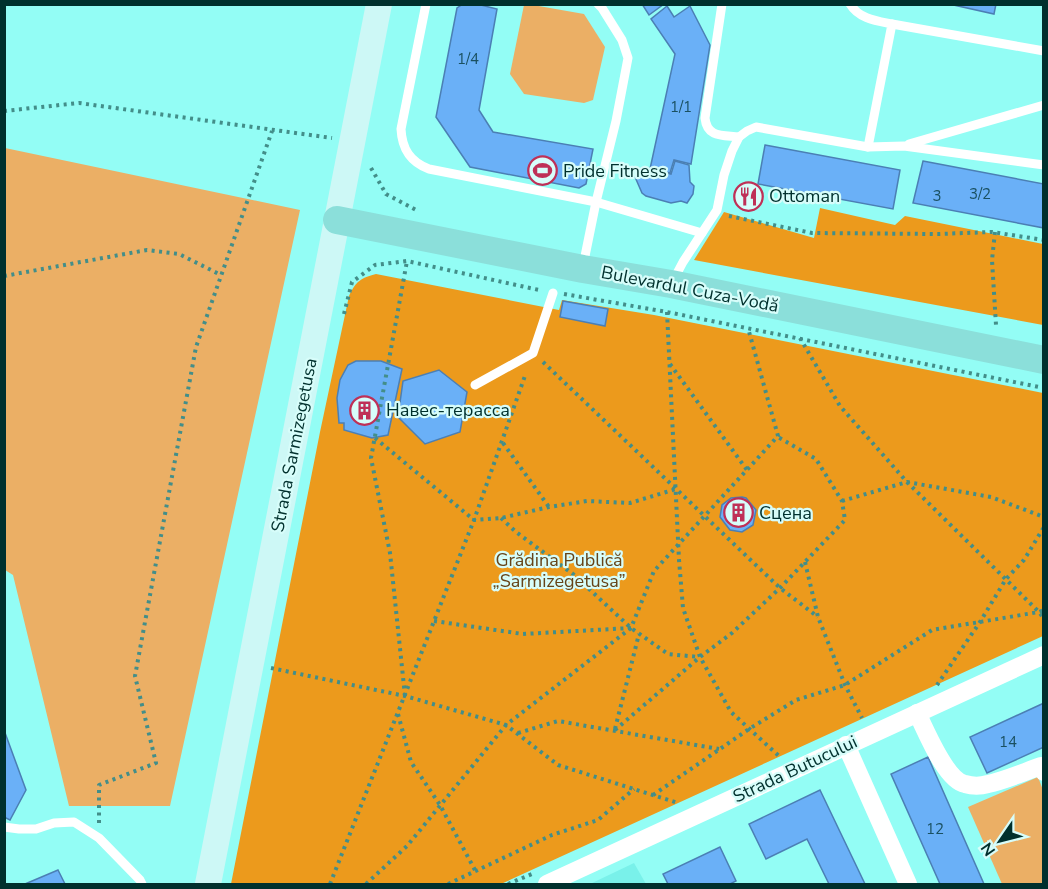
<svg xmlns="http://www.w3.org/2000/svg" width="1048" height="889" font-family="'Nunito Sans',sans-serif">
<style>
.built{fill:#79f1ea}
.green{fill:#ebaf65}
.forest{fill:#ec9a1c}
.building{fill:#6ab0f7;stroke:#4b7fb4;stroke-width:1.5}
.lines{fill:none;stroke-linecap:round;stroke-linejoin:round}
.path{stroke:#438e89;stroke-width:4;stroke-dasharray:3 4.5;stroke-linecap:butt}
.lane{stroke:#fff;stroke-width:9}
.street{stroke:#fff;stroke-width:18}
.secondary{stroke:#cdf8f6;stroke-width:26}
.primary{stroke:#8bdfda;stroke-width:28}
.labels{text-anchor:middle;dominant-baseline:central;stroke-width:4.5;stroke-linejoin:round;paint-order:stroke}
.number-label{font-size:15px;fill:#1a5060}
.poi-label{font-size:18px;fill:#00302d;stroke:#d7fdfa;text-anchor:start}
.street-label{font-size:18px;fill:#00302d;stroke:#d7fdfa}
.park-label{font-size:18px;fill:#664418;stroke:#d7fdfa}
</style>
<rect width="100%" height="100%" fill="#93fdf5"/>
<path class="built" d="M634,863L646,884H590Z"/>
<g class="green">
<path d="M524,5H533L584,14L605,47L593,100L584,103L524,94L510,74Z"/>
<path d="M5,148L300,210L170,806H69L13,575L5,570Z"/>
<path d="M1038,777L1043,790V884H1002L968,807Z"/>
</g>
<g class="forest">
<path d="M820,208L895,225L905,216L1043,244V325L694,260L724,212L814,238Z"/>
<path d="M376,274L559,310L562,300L654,315L1043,393V636L501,884H231L320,432L349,296C356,281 361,278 376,274Z"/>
</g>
<g class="building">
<path d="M463,4H477L497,9L479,110L493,132L593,149L586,184L579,188L470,167L436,117L457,8Z"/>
<path d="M642,4H664L649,15Z"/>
<path d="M949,4H996L994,14Z"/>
<path d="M667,6L674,17L690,6L710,45L691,164L674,160L670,173L650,169L675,54L651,19Z"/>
<path d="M765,145L900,170L893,209L758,184Z"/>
<path d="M675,161L689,165L690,182L694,186L693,194L687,203L681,201L671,203L646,196L642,193L635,177L653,170L671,174Z"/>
<path d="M923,161L1044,184V228L913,203Z"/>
<path d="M563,301L608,309L605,326L560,317Z"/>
<path d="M356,361H381L402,369L388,435L372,438L344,430V423H339L337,398L340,380L348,365Z"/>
<path d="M439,370L467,392L460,432L425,444L398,417L403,381Z"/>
<path d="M742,497L746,498L756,510L753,525L742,532L730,530L720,517L722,505L731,498Z"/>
<path d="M1044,703V747L987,773L970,737Z"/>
<path d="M4,730L26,790L10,820L4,817Z"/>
<path d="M928,757L984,884H940L891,774Z"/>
<path d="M820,790L865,884H829L807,839L766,859L749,824Z"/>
<path d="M720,847L736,881L730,884H668L663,874Z"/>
<path d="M58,870L65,884H25Z"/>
</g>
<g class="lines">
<g class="path">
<path d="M4,111L79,103L332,138"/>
<path d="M371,168L386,194L416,210"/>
<path d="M729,216L812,233L938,234L992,232L1044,240"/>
<path d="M995,232L992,260L996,325"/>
<path d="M4,276L147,250L179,254L221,275"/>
<path d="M564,294L667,312L1044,388"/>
<path d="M667,312L679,560L683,608L700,657L731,712L780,757"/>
<path d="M344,314L352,282L375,265L407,261L539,290"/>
<path d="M800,338L840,406L907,482L1039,612L1044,619"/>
<path d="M543,362L780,588L818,617"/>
<path d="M670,364L747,470"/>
<path d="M375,438L474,520L501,518L549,507L587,501L630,503L676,489"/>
<path d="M503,443L549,507"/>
<path d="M842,501L907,482L991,497L1044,517"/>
<path d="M501,518L516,532L573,574L631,628L668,654L699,657"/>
<path d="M805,562L818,617L845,685L862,718"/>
<path d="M434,621L523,634L631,628"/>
<path d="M271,668L405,696L506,725L558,765L678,803"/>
<path d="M937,685L980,622L1006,579L1024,560L1044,527"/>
<path d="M405,696L390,553L371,458L407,261"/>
<path d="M398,714L411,762L440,805L476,872"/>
<path d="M615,729L639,634"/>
<path d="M615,730L700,657L732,633L780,588L845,520L842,501L816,459L778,437"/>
<path d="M518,733L558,721L719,749"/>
<path d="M653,795L749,729L796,700L845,685L932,630L1039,612L1044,610"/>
<path d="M99,823V785L156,763L135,676L196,347L272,131"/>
<path d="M330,884L474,520L526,373"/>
<path d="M366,884L407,846L506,725L631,628L654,571L778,436L748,328"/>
<path d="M448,884L552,835L598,820L634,789"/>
<path d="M508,884L532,874"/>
</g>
<g class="lane">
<path d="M426,4L401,129C402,149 410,162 429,169L596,202L702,233"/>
<path d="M722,4L705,118C707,138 723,135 739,137"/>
<path d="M850,4C859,19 877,21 892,24L868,147"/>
<path d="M892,24L1044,51"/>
<path d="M909,144L1044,105"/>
<path d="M583,266L596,202L616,121L628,58L622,40L602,8L598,4"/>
<path d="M674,279L683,262L717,210L724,175L732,151L739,137L747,131L756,127L868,147L904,146L1044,165"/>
<path d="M475,385L533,353L553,293"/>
<path d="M4,827L19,829H36L54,823L74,822L99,838L140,880L142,884"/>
</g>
<g class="street">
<path d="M917,713C926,730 945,780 965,784C972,786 981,786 988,784C1006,780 1024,772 1041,766L1044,772"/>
<path d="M846,745L908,884"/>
<path d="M547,884L1044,655"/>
</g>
<path class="secondary" d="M208,884L379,4"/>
<path class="primary" d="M337,220L583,269L671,284L1044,360"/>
</g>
<defs>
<symbol id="stadium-ring" viewBox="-11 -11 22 22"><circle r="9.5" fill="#d7fdfa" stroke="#bf3057" stroke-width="1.5"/><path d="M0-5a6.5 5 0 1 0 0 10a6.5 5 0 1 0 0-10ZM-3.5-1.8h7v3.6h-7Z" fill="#bf3057"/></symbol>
<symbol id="restaurant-ring" viewBox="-11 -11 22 22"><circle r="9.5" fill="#d7fdfa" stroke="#bf3057" stroke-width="1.5"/><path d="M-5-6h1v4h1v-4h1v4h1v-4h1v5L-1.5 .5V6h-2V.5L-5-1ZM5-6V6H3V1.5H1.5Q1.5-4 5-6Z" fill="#bf3057"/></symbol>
<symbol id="building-ring" viewBox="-11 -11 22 22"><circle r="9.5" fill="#d7fdfa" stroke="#bf3057" stroke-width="1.5"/><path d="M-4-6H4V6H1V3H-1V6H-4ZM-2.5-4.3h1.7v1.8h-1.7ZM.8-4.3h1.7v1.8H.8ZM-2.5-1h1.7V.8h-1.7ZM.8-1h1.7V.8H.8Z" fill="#bf3057"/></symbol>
</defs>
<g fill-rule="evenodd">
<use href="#stadium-ring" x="526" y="154" width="33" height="33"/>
<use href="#restaurant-ring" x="732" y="180" width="33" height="33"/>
<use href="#building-ring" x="348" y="394" width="33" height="33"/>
<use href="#building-ring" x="722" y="496" width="33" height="33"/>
</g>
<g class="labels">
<g class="number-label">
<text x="468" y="59">1/4</text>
<text x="681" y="107">1/1</text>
<text x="980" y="194">3/2</text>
<text x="937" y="196">3</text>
<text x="1008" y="742">14</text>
<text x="935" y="829">12</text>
</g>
<g class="poi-label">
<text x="563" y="171">Pride Fitness</text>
<text x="769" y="196">Ottoman</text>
<text x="386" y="410">Навес-терасса</text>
<text x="759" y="513">Сцена</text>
</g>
<g class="street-label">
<text transform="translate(690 289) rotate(11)">Bulevardul Cuza-Vodă</text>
<text transform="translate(294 445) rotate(-79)">Strada Sarmizegetusa</text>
<text transform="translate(795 769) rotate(-25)">Strada Butucului</text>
</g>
<g class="park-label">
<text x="559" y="560">Grădina Publică<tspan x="559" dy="21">„Sarmizegetusa”</tspan></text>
</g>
</g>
<rect width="1048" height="889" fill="none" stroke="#00302d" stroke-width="12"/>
<g transform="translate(1000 841) rotate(235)" stroke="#d7fdfa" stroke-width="4.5" paint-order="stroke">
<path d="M0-4.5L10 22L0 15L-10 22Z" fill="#00302d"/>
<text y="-9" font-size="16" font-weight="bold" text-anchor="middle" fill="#00302d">N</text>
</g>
</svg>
